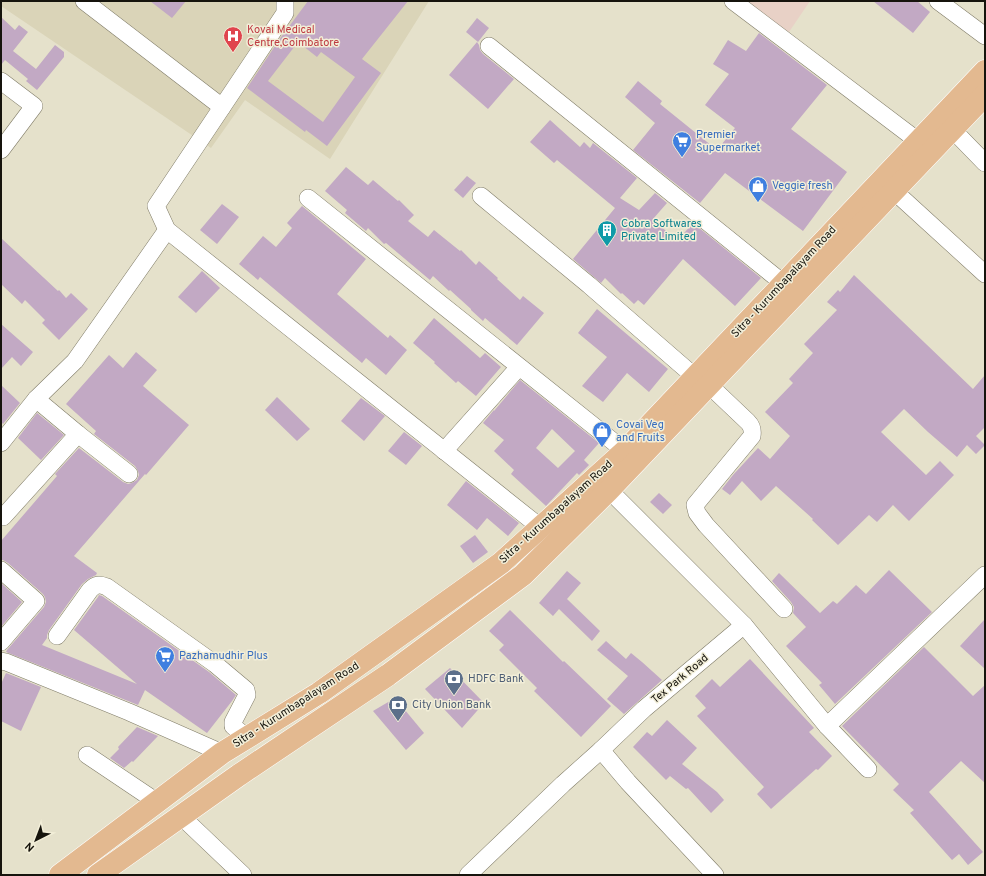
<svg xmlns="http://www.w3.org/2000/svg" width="986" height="876" font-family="Overpass,sans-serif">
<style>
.commercial{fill:#e8d1c6}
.built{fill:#dad4b8}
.building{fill:#c2a9c4;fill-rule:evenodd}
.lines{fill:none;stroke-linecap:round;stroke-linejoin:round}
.minor-casing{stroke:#807c68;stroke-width:18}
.major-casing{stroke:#fff;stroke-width:23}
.minor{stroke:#fff;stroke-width:17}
.major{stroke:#e3b990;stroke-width:22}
.labels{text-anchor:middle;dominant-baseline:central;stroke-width:3;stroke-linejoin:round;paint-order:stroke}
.health-label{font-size:11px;fill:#be3a42;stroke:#f2eed8;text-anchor:start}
.shop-label{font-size:11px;fill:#366cbe;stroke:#f2eed8;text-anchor:start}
.culture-label{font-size:11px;fill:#0d838f;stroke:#f2eed8;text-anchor:start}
.street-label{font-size:11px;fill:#16140d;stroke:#f2eed8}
.service-label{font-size:11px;fill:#4e5e75;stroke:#f2eed8;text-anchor:start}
</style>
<rect width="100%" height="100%" fill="#e5e1cb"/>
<path class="commercial" d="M742,1H810L789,32Z"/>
<path class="built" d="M1,1H429L330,159L245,100L211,148L1,6Z"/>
<g class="building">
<path d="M150,1H186L172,18Z"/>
<path d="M308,1H408L362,59L381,73L327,146L306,130L305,132L247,88L279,40ZM298,42L317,57L321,52L355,77L323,122L268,81Z"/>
<path d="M873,1H917L930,12L913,33Z"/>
<path d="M1,17L15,30L19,25L28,32L13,51L36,69L55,45L64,52V57L37,90L26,81L28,79L5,60L1,65Z"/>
<path d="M477,18L489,28L478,42L466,32Z"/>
<path d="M759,33L827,85L791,129L847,172L803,231L725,173L700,203L633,150L655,123L625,97L638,81L662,101L660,104L717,150L735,128L705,105L729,74L713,64L728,40L746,51Z"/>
<path d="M477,42L479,45L480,50L483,54L514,79L488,109L449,75Z"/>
<path d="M550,120L580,147L584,142L590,148L593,143L637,178L620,198L639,210L655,193L667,203L653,219L677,241L693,223L761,278L735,306L683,259L644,305L638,300L634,304L622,293L621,294L605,278L601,283L573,259L615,208L557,160L554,163L530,142Z"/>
<path d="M346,167L368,185L373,180L398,201L399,200L414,215L408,221L428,237L434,230L460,251L461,250L476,265L479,261L498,278L497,279L520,300L523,296L544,313L517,345L485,318L483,321L471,310V309L450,290L449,291L433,276L430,280L386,243L384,244L368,228L366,231L345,213L347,210L325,191Z"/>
<path d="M467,176L476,183L463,198L454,190Z"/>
<path d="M222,204L239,217L217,244L200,230Z"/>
<path d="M302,206L366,259L337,294L388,338L390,335L407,350L386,375L366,358L362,363L260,277L258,280L239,264L263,236L276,247L292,228L287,223Z"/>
<path d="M1,238L58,291L59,290L66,298L71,293L88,309L59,340L42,323L45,320L25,300L22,304L1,284Z"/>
<path d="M202,271L220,288L196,313L178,297Z"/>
<path d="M854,275L973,389L985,375V427L976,436L985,445L976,454L967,445L957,457L928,432L904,409L881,432L926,475L940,461L954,475L909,521L893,505L877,522L869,515L838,545L812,520L813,519L776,486L761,501L742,481L730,495L722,489L733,475L758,448L770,459L790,436L765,412L793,383L789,379L813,353L804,344L837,310L827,302L838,290L840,292Z"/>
<path d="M597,309L668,369L649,392L627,373L603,402L582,386L607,357L578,333Z"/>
<path d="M434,318L480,358L485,353L501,367L476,396L458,381L456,383L434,363L435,362L413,343Z"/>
<path d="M1,324L33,352L21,366L12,357L1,369Z"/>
<path d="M136,352L157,370L143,386L189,425L146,475L145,474L74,556L97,573L96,575L88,579L82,584L49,630L47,635V638L42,645L137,684L74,630L98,597L99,595L102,596L209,672L236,695L232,701L207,733L145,690L138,705L6,652L7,650L44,607L46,602L45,597L43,594L8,563L3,560H1V541L57,476L55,474L79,448L123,482L128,484L132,483L137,480L139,475L138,471L135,466L94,434L96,431L66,404L109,355L123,368Z"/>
<path d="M520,380L599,443L584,460L589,465L579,475L577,473L546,506L511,474L514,470L494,451L504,440L483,423L494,410V411ZM552,429L575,451L558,468L536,448Z"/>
<path d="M1,385L20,403L3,424L1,422Z"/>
<path d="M277,397L310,429L297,441L265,410Z"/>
<path d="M361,398L385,416L364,441L341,421Z"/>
<path d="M37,413L64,435L41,460L18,438Z"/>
<path d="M404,432L422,446L406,465L388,451Z"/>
<path d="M466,481L519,523L508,536L487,518L477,530L447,505Z"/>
<path d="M659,493L672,505L663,514L650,502Z"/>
<path d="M475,535L488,552L473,563L460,546Z"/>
<path d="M889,570L932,612L835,704L819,685L822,683L786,646L806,627L793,613L794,607L791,602L772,581L779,573L820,613L833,601L837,604L856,585L866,594Z"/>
<path d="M567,571L581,583L567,599L600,631L592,641L559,609L553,616L539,603Z"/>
<path d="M1,583L22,602L1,627Z"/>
<path d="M510,610L563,662L564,661L611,706L581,737L534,691L537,688L499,650L504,645L489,631Z"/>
<path d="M985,619V669L960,646Z"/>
<path d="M606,641L626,659L631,653L642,662L662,680L624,714L607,699L628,676L597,650Z"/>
<path d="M924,647L973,696L985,685V783L961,761L929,792L983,852L968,865L959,854L952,860L910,813L914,810L893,790L899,784L842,726Z"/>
<path d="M750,659L814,728L809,732L832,756L818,770L816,769L771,809L757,794L764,787L697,716L706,708L695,696L712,679L720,687Z"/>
<path d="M450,668L484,703L462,728L425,689Z"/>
<path d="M6,673L41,687L21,731L1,721V684Z"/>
<path d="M395,698L424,733L406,750L373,711Z"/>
<path d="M667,720L697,748L682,764L717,792L724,800L711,813L688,788L686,789L670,776L666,780L633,747L647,732L652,736Z"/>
<path d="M137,727L158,736L133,762L132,761L124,768L110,758L119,749L118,747Z"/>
</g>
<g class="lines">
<defs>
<g id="minor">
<path d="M84,1L222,107"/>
<path d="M285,1V13L156,206L167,230L540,527"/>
<path d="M733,1L918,141"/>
<path d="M938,1L985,36"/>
<path d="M489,46L783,283"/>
<path d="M1,81L34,106L1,150"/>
<path d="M952,129L985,163"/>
<path d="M894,191L985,274"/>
<path d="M481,196L589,285L695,377"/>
<path d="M308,198L625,451"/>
<path d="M709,385L748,422C752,426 753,430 752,436L695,505L697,513L706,525L784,609"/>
<path d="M36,399L78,434"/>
<path d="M1,443L36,399L75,361L167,230"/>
<path d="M444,451L519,367"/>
<path d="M600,481L744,625L644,709L601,750L628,782L715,875"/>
<path d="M3,517L78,434L129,474"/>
<path d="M1,570L36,601L1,642"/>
<path d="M744,625L827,726L985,575"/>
<path d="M57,636L90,590C96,584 99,584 107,587L215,664L246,690L247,695L233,722V726L247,738"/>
<path d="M1,661L6,662L129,712L222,753"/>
<path d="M827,726L868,769"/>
<path d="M87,755L157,802"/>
<path d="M181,816L243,875"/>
<path d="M468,875L563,784L601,750"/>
</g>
<g id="major">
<path d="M60,875L222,753L319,693L501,563L625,451L985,71"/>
<path d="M98,875L239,775L388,675L523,575L609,490L985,95"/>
</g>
</defs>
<use href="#minor" class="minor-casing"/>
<use href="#major" class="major-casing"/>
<use href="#minor" class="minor"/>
<use href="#major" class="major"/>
</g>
<defs>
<symbol id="hospital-pin" viewBox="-11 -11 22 30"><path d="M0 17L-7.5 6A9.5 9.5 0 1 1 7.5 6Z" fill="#e0444e" stroke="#f2eed8"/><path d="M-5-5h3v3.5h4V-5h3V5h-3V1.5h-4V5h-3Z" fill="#fff"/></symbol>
<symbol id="supermarket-pin" viewBox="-11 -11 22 30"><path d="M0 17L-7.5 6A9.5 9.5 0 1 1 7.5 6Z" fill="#3f7fe0" stroke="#f2eed8"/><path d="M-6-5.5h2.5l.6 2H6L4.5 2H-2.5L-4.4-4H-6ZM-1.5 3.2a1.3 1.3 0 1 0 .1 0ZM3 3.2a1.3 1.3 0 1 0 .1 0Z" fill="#fff"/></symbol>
<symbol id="shop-pin" viewBox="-11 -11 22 30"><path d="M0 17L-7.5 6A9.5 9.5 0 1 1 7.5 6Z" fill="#3f7fe0" stroke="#f2eed8"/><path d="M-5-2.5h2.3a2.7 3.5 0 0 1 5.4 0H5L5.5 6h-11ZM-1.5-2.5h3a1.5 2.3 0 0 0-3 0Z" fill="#fff"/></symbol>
<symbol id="building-pin" viewBox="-11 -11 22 30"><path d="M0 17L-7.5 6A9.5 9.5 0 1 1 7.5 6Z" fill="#0f9aa8" stroke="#f2eed8"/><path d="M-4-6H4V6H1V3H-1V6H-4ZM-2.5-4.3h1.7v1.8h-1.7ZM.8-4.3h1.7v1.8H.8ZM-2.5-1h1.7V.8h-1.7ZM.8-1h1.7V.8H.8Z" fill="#fff"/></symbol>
<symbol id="bank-pin" viewBox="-11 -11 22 30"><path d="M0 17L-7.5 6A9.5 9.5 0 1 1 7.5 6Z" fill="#5c6f8a" stroke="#f2eed8"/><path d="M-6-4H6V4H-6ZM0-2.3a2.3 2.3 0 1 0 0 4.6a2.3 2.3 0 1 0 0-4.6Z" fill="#fff"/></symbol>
</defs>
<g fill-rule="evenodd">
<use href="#hospital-pin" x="222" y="25" width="22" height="30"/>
<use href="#supermarket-pin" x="671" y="130" width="22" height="30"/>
<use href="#shop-pin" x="747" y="175" width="22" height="30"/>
<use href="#building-pin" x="596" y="219" width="22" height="30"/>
<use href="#shop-pin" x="591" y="420" width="22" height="30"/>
<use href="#supermarket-pin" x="154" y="645" width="22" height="30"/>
<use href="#bank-pin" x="443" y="668" width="22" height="30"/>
<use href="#bank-pin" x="387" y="694" width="22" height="30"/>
</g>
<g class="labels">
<g class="health-label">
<text x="247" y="30">Kovai Medical<tspan x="247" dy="13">Centre,Coimbatore</tspan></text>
</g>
<g class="shop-label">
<text x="696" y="135">Premier<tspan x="696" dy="13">Supermarket</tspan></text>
<text x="772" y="186">Veggie fresh</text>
<text x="616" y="425">Covai Veg<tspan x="616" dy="13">and Fruits</tspan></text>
<text x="179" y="656">Pazhamudhir Plus</text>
</g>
<g class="culture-label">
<text x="621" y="224">Cobra Softwares<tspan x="621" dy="13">Private Limited</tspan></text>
</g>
<g class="street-label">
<text transform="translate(784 282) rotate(-47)">Sitra - Kurumbapalayam Road</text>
<text transform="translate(556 512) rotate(-42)">Sitra - Kurumbapalayam Road</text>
<text transform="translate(680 679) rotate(-40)">Tex Park Road</text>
<text transform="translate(296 705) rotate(-33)">Sitra - Kurumbapalayam Road</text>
</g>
<g class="service-label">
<text x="468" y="679">HDFC Bank</text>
<text x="412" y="705">City Union Bank</text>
</g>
</g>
<rect width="986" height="876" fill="none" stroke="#16140d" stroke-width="4"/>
<g transform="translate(36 840) rotate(222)" stroke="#f2eed8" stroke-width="3" paint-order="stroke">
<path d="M0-3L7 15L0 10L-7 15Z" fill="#16140d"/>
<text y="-6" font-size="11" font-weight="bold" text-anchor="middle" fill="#16140d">N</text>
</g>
</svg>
